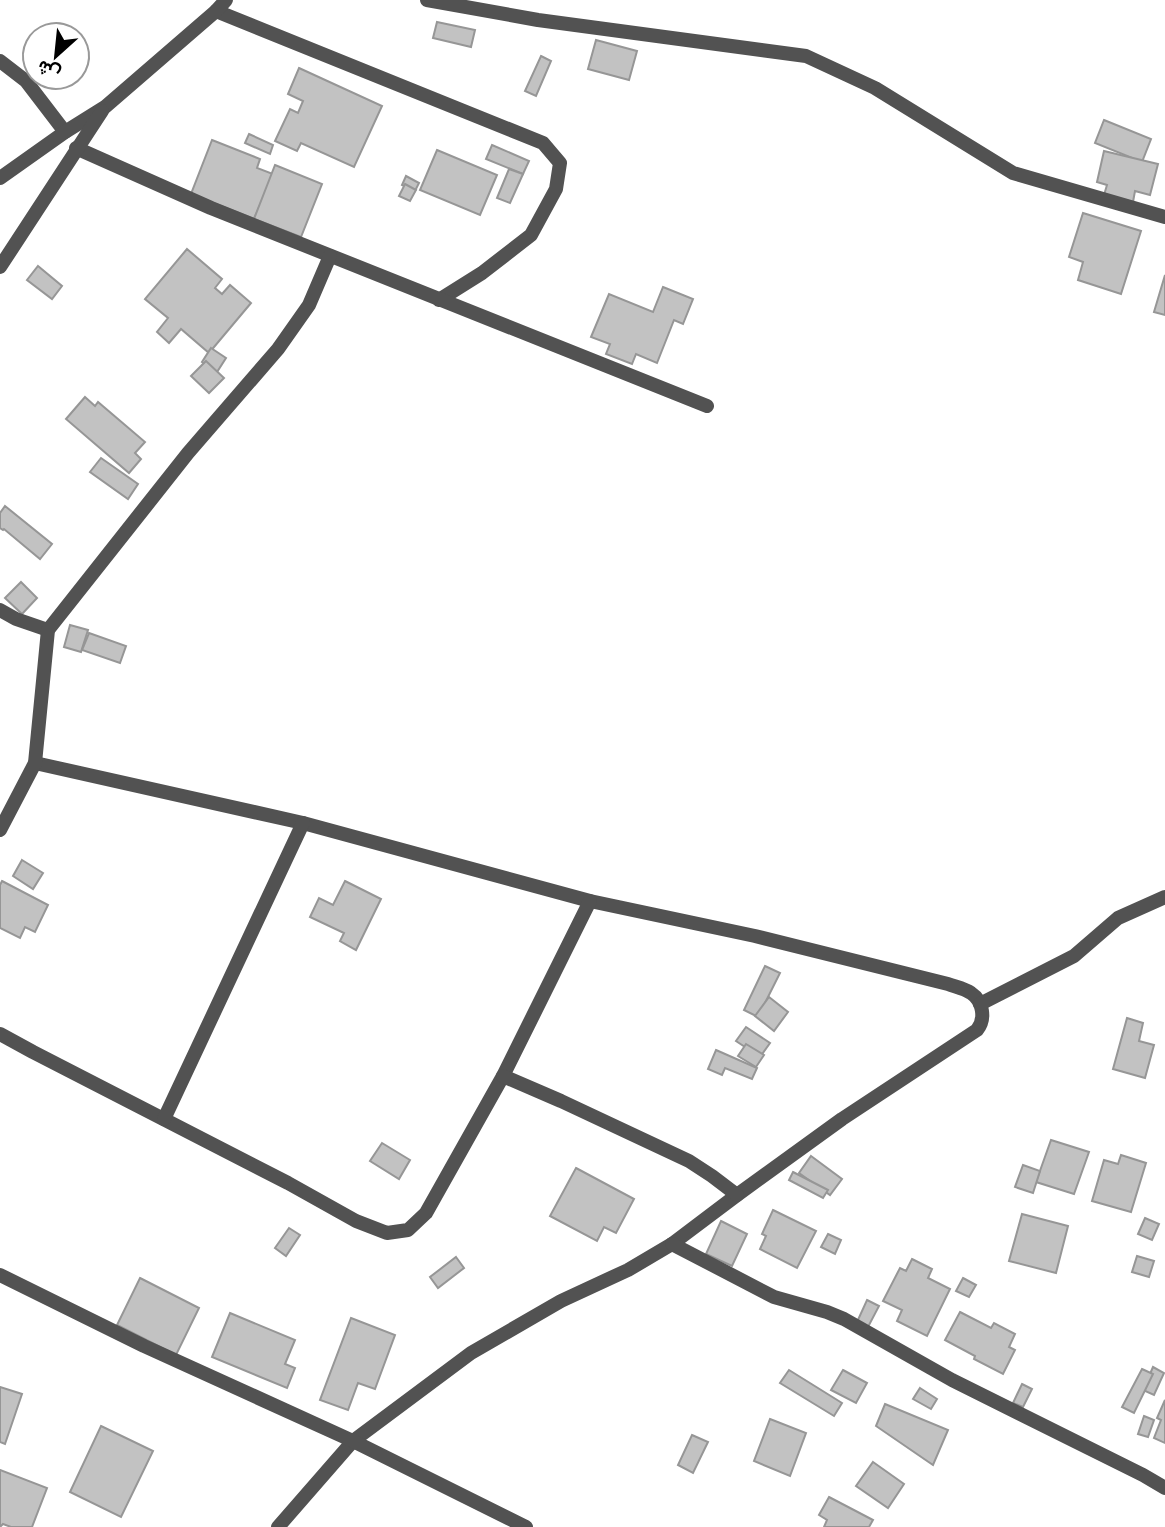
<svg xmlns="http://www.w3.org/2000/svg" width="1165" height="1527" font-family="Ubuntu,Vazirmatn,sans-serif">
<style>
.building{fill:#c2c2c2;stroke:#969696;stroke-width:2}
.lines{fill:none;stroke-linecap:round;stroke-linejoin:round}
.street{stroke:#525252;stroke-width:14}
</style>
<rect width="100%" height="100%" fill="#fff"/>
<g class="building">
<path d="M437,22L475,30L471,47L433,38Z"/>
<path d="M596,40L637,51L629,80L588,69Z"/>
<path d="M541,56L551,61L536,96L525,91Z"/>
<path d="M299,68L382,106L354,167L301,143L297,151L275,141L290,109L298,113L303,101L288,94Z"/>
<path d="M1104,120L1151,139L1142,162L1095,143Z"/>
<path d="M249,134L273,145L270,154L245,143Z"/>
<path d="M212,140L260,159L257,168L273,174L254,219L191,194Z"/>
<path d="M492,145L529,161L523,174L486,159Z"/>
<path d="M437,150L497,175L480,215L420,190Z"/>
<path d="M1104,151L1158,164L1150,195L1135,191L1133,202L1104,195L1107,185L1097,182Z"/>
<path d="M275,165L322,184L301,237L254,219Z"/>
<path d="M509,169L523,174L510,203L497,198Z"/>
<path d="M406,176L419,183L415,191L402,185Z"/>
<path d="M405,184L416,190L410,201L399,196Z"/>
<path d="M1083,213L1141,231L1121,294L1078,280L1083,262L1069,257Z"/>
<path d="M187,249L222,279L215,288L222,294L230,285L251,303L209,353L181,329L169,343L157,332L168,318L145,299Z"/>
<path d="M38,266L62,286L52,299L27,280Z"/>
<path d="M1165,275V315L1154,312Z"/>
<path d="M663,287L693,299L683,324L674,320L657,363L636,354L632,364L606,354L610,344L591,337L609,294L653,312Z"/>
<path d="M211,348L226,358L217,372L202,362Z"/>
<path d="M206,361L224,378L209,393L191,376Z"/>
<path d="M85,397L95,406L98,402L145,442L135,453L141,459L129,473L66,419Z"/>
<path d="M101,458L138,484L128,499L90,472Z"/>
<path d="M5,506L52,544L40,559L4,529L3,530L0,528V513Z"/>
<path d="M21,582L37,598L22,614L5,598Z"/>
<path d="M70,625L88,630L81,652L64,647Z"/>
<path d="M89,633L126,646L120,663L82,650Z"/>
<path d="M22,860L43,873L33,889L13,876Z"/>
<path d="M2,881L48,905L35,932L25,927L20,938L0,928V885Z"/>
<path d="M345,881L381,899L356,950L340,941L344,933L310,917L319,898L333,905Z"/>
<path d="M765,966L780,973L758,1017L744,1010Z"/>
<path d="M769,997L788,1012L774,1031L755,1016Z"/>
<path d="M1127,1018L1143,1023L1139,1041L1154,1045L1145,1078L1113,1069Z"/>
<path d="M746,1027L770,1043L760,1057L736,1041Z"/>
<path d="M746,1044L764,1055L756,1067L738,1056Z"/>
<path d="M716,1050L757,1068L752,1079L725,1068L722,1075L708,1069Z"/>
<path d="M1051,1140L1089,1152L1074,1194L1036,1182Z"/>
<path d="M382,1143L410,1160L399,1179L370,1161Z"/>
<path d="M1121,1155L1146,1163L1131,1212L1092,1201L1104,1160L1118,1164Z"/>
<path d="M811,1156L842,1179L830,1195L799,1173Z"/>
<path d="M1023,1165L1040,1171L1033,1193L1015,1187Z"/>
<path d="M576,1168L634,1199L616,1233L604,1227L597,1241L550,1216Z"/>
<path d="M793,1172L828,1190L823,1198L789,1180Z"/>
<path d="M773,1210L816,1231L797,1268L760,1249L766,1236L762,1234Z"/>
<path d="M1022,1214L1068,1226L1056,1273L1009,1261Z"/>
<path d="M1145,1218L1159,1224L1152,1240L1138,1234Z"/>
<path d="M721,1221L747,1234L732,1266L706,1254Z"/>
<path d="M289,1228L300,1235L286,1256L275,1248Z"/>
<path d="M828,1234L841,1240L835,1254L821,1247Z"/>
<path d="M1137,1256L1154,1261L1149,1277L1132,1272Z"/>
<path d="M456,1257L464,1268L438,1288L430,1277Z"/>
<path d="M912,1259L932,1269L928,1278L950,1289L927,1336L897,1321L902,1310L883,1301L900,1268L906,1271Z"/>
<path d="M140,1278L199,1308L176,1355L117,1325Z"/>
<path d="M963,1278L976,1285L969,1297L956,1291Z"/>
<path d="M867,1300L879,1306L868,1327L857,1322Z"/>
<path d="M960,1312L991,1328L994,1323L1015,1334L1009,1347L1015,1350L1003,1374L974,1359L975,1356L945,1340Z"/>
<path d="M230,1313L295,1340L285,1364L295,1368L287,1388L212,1357Z"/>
<path d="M351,1318L395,1335L375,1389L358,1383L348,1410L320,1400Z"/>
<path d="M1153,1367L1164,1373L1154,1395L1143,1390Z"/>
<path d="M1142,1369L1153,1374L1134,1413L1122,1407Z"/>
<path d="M789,1370L842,1403L834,1416L780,1383Z"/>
<path d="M843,1370L867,1383L856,1403L831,1390Z"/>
<path d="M1022,1384L1032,1389L1023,1407L1013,1403Z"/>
<path d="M0,1387L22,1394L5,1444L0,1442Z"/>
<path d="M920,1388L937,1399L931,1409L913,1399Z"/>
<path d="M1165,1400V1443L1154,1438L1161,1420L1157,1418Z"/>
<path d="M885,1404L948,1430L933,1465L876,1426Z"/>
<path d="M1144,1416L1154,1420L1148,1437L1138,1434Z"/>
<path d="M770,1419L806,1433L790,1476L754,1461Z"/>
<path d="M101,1426L153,1451L121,1517L70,1492Z"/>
<path d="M692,1435L708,1442L693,1473L678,1465Z"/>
<path d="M873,1462L904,1484L888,1508L856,1486Z"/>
<path d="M0,1470L47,1488L32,1527H11L3,1524L0,1527Z"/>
<path d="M829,1497L873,1520L869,1527H824L827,1520L819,1515Z"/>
</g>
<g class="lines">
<g class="street">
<path d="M427,0L538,20L806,56L875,88L1013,173L1165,217"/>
<path d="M216,11L543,143L560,163L556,189L531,235L482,273L439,300"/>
<path d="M0,61L26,81L65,132"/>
<path d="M76,148L211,208L707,406"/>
<path d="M0,178L65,132L105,107L216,11L226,0"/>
<path d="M0,267L102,111"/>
<path d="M0,610L16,619L48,630"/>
<path d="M35,763L303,823L590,901L755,936L948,984C956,987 964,988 971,993C983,1001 986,1019 977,1030L842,1119L737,1195L672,1244L628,1270L561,1301L471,1353L353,1441L278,1527"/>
<path d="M0,830L35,763L48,630L188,453L278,349L309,305L330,256"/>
<path d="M980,1004L1074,956L1118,918L1165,897"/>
<path d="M0,1034L33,1052L288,1183L356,1221L387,1233L408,1230L426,1213L503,1076L590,901"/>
<path d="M503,1076L561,1101L689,1161L712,1176L737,1195"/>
<path d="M164,1119L303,823"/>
<path d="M672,1244L774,1297L827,1312L844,1319L952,1380L1143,1475L1165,1488"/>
<path d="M0,1275L144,1346L353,1441L526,1527"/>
</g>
</g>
<g transform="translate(56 56) rotate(207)"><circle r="33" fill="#ffffff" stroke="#999999" stroke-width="2"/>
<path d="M0-5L12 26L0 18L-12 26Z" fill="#000000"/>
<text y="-10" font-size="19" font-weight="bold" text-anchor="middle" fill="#000000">ش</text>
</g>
</svg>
